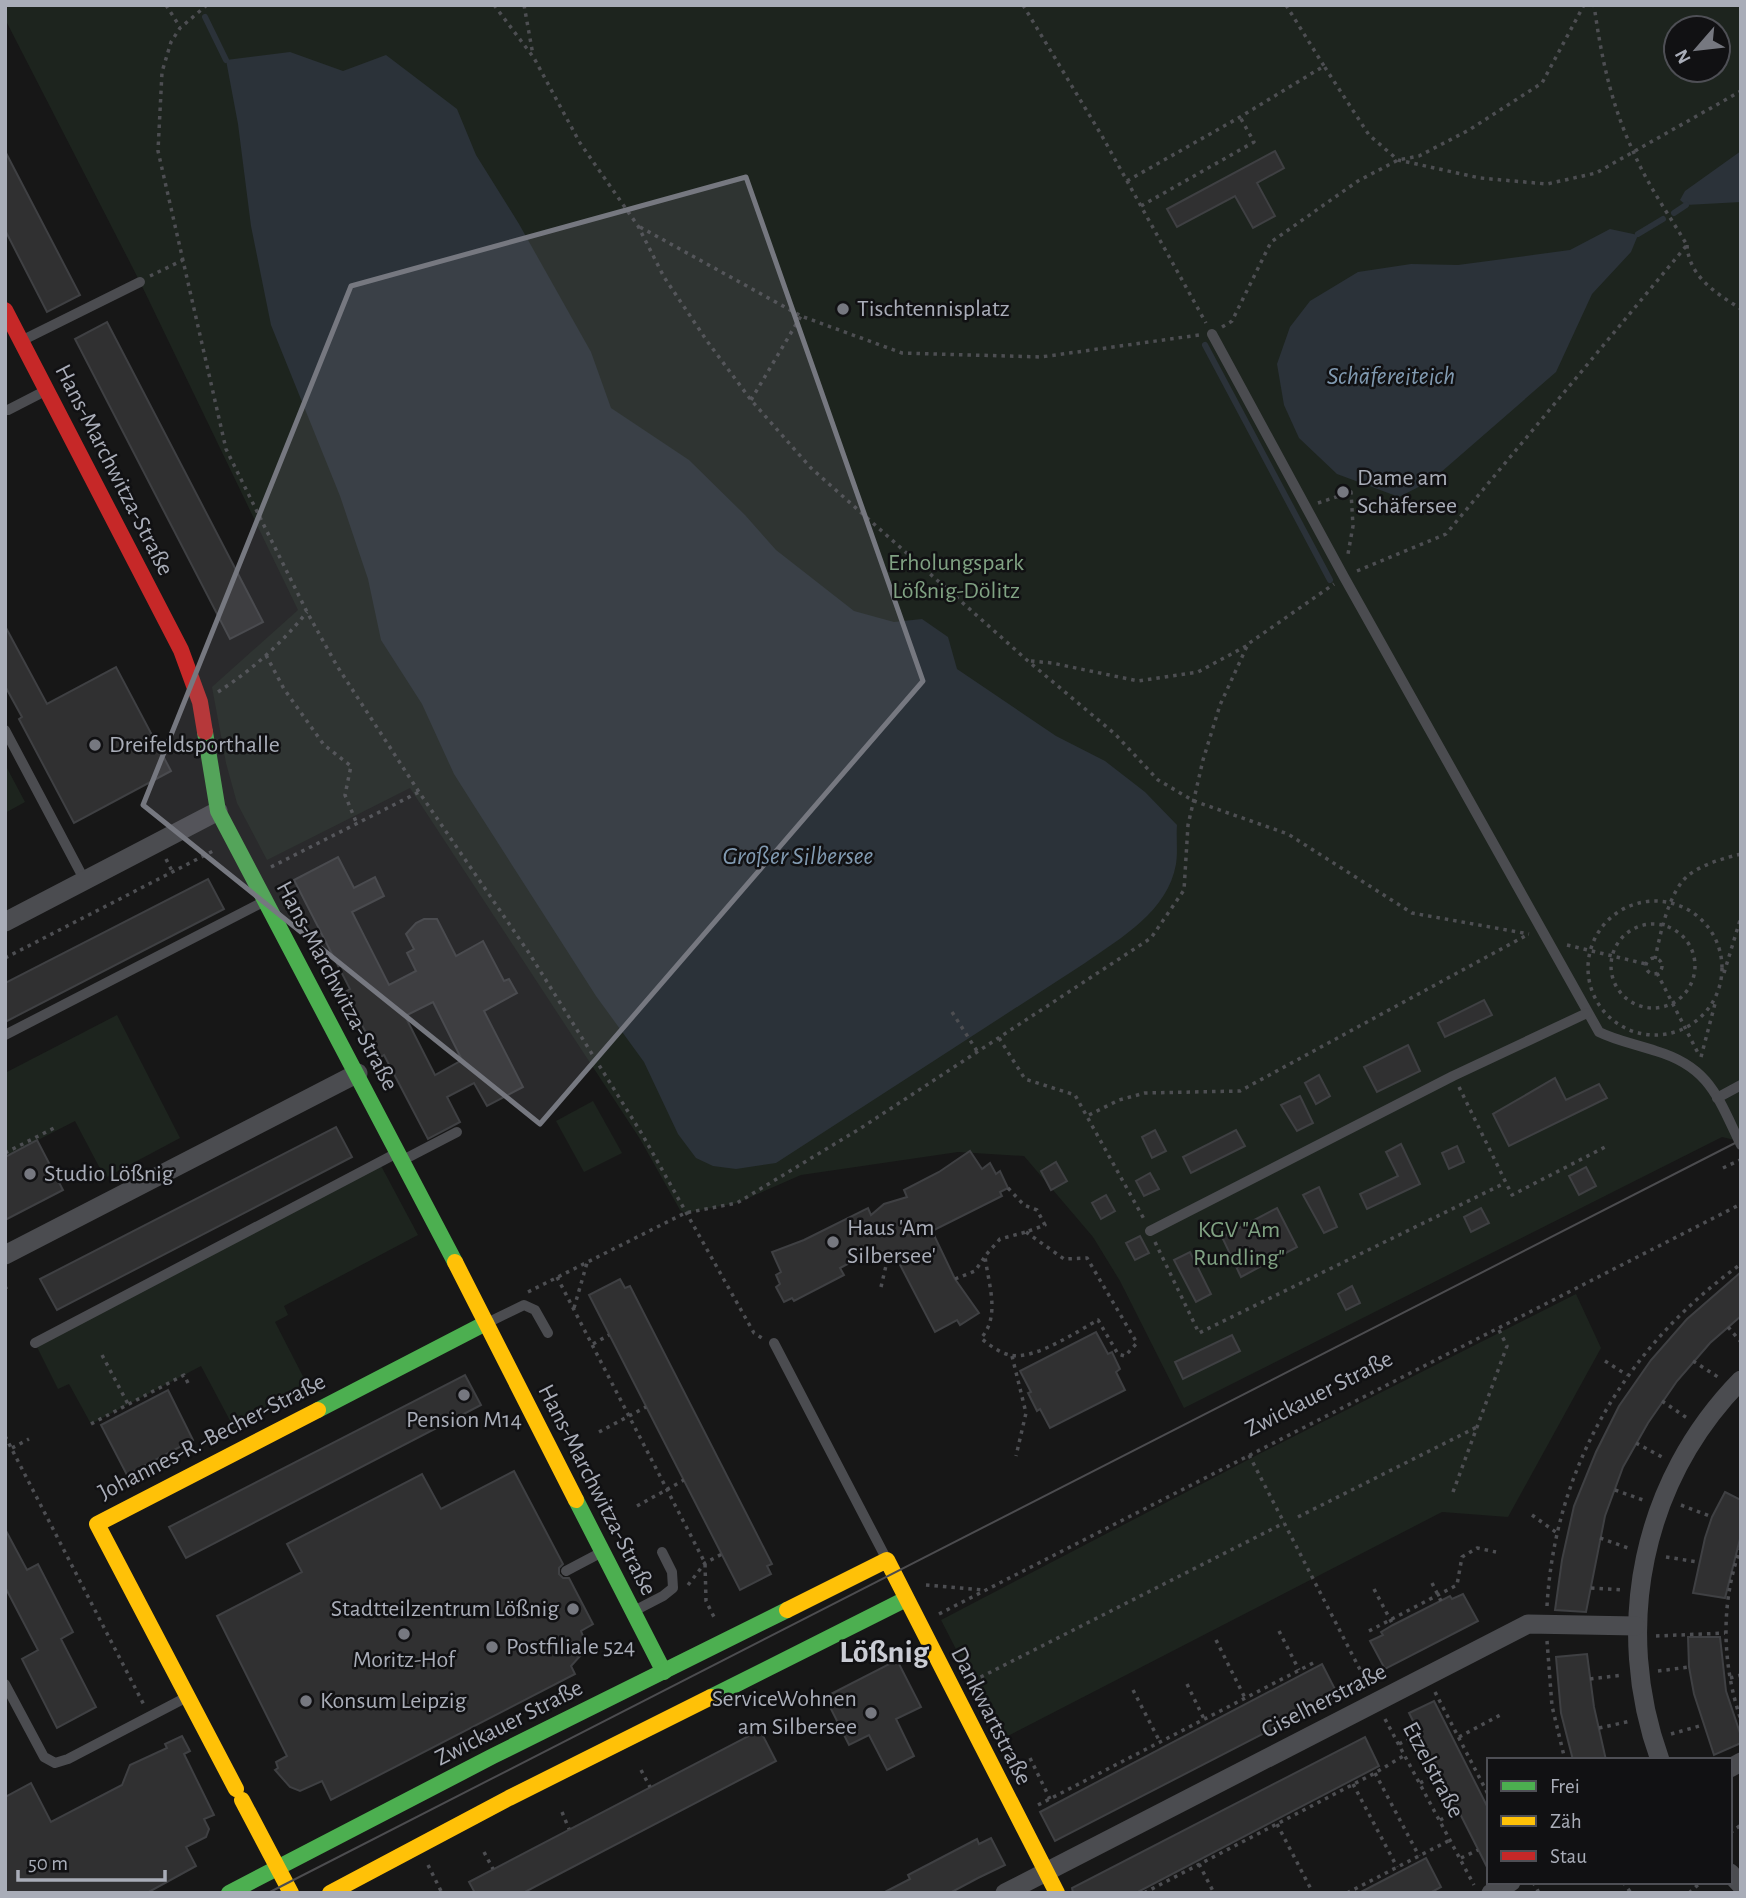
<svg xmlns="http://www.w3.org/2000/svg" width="1746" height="1898" font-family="'Alegreya Sans',sans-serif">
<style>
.green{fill:#1d241e;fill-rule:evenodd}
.water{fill:#2b3239}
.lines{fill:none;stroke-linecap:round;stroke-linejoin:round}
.stream{stroke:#2b3239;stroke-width:6}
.building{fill:#303031;stroke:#3f4043;stroke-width:2;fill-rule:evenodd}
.path{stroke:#4d4e52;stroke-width:3.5;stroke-dasharray:3.5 5;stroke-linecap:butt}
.lane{stroke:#4b4c50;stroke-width:10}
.street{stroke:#4b4c50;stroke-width:19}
.fast{stroke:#4caf50;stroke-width:16}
.slow{stroke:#ffc107;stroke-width:16}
.jam{stroke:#c62828;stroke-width:16}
.tram{stroke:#4c4c4f;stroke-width:2}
.marked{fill:#767880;fill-opacity:0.2;stroke:#767880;stroke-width:5;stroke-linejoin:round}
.poi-dot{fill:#767880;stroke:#111113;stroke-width:2.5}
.labels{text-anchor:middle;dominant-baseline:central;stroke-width:5;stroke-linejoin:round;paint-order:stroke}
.poi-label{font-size:24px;fill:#a9adb8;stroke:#111113;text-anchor:start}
.street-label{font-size:24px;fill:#a9adb8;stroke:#111113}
.park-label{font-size:24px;fill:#80a283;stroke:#111113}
.water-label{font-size:26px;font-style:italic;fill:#819ab1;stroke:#111113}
.district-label{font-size:32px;font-weight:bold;fill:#caccd4;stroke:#111113}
</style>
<rect width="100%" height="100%" fill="#171717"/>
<g class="green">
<path d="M5,5H1741V1145L1739,1141L1722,1137L1184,1408L1120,1281L1093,1237L1024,1156L958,1152L801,1175L737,1203L685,1213L680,1210L640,1139L410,788L267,860L237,803L226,763L212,687L298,610L140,282L5,19ZM1676,28H1718V70H1676Z"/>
<path d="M7,768L25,802L5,813V769Z"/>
<path d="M117,1015L180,1138L105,1178L75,1121L5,1157V1073Z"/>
<path d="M593,1101L622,1153L584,1172L556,1121Z"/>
<path d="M379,1162L418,1235L284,1306L288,1315L275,1322L310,1390L235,1430L201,1366L91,1424L69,1384L58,1389L35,1343Z"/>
<path d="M1576,1294L1601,1348L1508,1517L1442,1512L1002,1739L941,1620L1263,1452Z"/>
</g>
<g class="water">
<path d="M290,52L343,71L386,55L457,109L476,155L519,224L591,352L611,408L689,460L745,515L776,550L854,611L894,622L922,619L948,637L957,669L1056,736L1105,761L1145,792L1177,825C1176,837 1178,851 1176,864C1168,911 1121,938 1085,963L776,1163L736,1169L713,1166L696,1158L678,1134L644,1062L596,996L473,804L454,774L422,704L381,640L368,579L340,496L271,325L251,226L238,124L226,60Z"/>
<path d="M1741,151V202L1686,205L1680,200L1685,191Z"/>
<path d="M1610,229L1638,235L1631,252L1592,294L1556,372L1432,480L1399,497L1337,474L1299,438L1284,405L1277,364L1290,327L1310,301L1358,272L1411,264L1458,265L1570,250Z"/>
</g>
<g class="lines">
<g class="stream">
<path d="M205,17L226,60"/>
<path d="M1674,213L1686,205"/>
<path d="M1638,234L1663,219"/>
<path d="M1205,345L1330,580"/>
</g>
</g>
<g class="building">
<path d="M5,151L80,295L47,312L5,230Z"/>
<path d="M1275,151L1284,168L1257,183L1275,216L1253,228L1235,196L1177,227L1167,209Z"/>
<path d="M107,322L263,622L230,639L75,339Z"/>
<path d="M5,626L47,704L116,667L171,771L74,823L19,719L22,717L5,686Z"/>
<path d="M338,857L354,888L375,877L384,896L352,912L389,985L416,971L407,953L414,949L406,934L416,923L424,919H437L456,956L483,941L504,981L509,979L517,993L484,1011L523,1087L487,1106L474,1083L447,1097L460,1122L428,1139L384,1055L379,1058L345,992L350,989L294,880ZM433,1002L462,1060L435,1075L405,1016Z"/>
<path d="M208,879L224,909L5,1022V983Z"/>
<path d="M1484,1000L1492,1015L1445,1037L1438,1023Z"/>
<path d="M1408,1045L1420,1071L1377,1092L1364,1067Z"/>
<path d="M1319,1075L1330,1096L1316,1104L1305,1083Z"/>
<path d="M1555,1078L1566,1100L1599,1084L1607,1098L1509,1146L1493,1114Z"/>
<path d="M1300,1096L1313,1123L1297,1131L1281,1105Z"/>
<path d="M336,1127L352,1157L57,1310L40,1279Z"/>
<path d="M1155,1130L1166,1151L1152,1158L1142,1137Z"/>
<path d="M1236,1130L1245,1146L1191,1173L1183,1157Z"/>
<path d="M37,1140L63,1190L5,1220V1157Z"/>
<path d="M1401,1144L1420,1184L1367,1209L1360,1194L1398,1176L1386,1152Z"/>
<path d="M1457,1146L1464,1162L1449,1169L1442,1153Z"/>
<path d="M970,1151L982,1169L990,1163L996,1174L1000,1171L1008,1188L1000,1192L1002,1196L932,1231L955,1279L979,1313L960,1325L957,1320L935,1332L897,1259L888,1257L874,1250L840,1268L844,1275L794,1301L792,1298L784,1302L776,1287L780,1284L776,1275L781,1272L772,1252L804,1240L868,1208L871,1215L884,1204L907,1197L904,1190L939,1172Z"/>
<path d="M1056,1162L1067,1181L1051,1190L1041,1171Z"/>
<path d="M1586,1167L1596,1186L1579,1195L1569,1176Z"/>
<path d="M1150,1173L1159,1189L1144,1196L1136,1181Z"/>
<path d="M1319,1187L1337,1227L1324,1233L1303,1195Z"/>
<path d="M1106,1195L1115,1211L1101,1219L1092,1203Z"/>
<path d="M1277,1208L1297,1247L1241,1277L1222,1237Z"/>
<path d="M1481,1208L1489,1223L1471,1232L1464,1217Z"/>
<path d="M1140,1236L1149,1253L1135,1260L1126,1243Z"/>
<path d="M1190,1252L1211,1294L1196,1302L1174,1260Z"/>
<path d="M1741,1272V1316L1710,1343L1677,1381L1648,1423L1623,1467L1605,1516L1586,1612L1555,1610L1562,1560L1574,1506L1596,1452L1619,1406L1651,1360L1687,1319Z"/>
<path d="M620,1279L625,1288L630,1286L772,1564L767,1566L771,1574L740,1590L589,1295Z"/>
<path d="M1352,1286L1360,1303L1346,1310L1338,1294Z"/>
<path d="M1096,1332L1108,1354L1112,1352L1120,1369L1116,1372L1125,1390L1050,1428L1040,1409L1037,1411L1028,1393L1031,1392L1020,1371Z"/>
<path d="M1232,1335L1240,1351L1183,1379L1175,1362Z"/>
<path d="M465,1375L481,1405L186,1558L169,1527Z"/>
<path d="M168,1390L193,1440L127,1475L101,1425Z"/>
<path d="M514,1471L563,1564L559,1568V1574L563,1578H569L593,1624L581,1631L585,1641V1648L582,1654L571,1666L575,1674L331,1800L322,1781L300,1791L290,1787L275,1770L278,1768L276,1762L287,1756L217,1616L302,1572L287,1544L422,1474L441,1509Z"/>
<path d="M1725,1492L1741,1500V1535L1725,1598L1693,1593L1705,1538L1712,1517Z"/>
<path d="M5,1529L27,1570L38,1564L73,1632L61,1639L96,1707L57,1728L22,1659L38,1650L5,1587Z"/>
<path d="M1463,1594L1478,1621L1385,1669L1370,1641L1383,1635L1381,1632L1393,1625L1450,1596L1452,1599Z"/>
<path d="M1688,1637H1720L1726,1691L1741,1736V1743L1714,1755L1694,1694L1689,1667Z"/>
<path d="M1587,1654L1594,1707L1606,1760H1573L1561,1713L1556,1657Z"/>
<path d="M897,1660L921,1707L896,1719L914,1756L887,1770L869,1735L849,1745L825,1697Z"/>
<path d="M1322,1664L1338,1695L1055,1841L1040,1812Z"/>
<path d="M1434,1701L1489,1810V1871L1409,1713Z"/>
<path d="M760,1730L776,1761L523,1893H475L469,1882Z"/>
<path d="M182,1736L190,1751L184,1754L214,1815L204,1819L209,1829L206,1837L186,1847L196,1866L147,1893H5V1797L31,1783L51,1822L122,1785L130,1765L167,1748L165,1744Z"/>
<path d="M1365,1737L1379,1766L1136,1893H1073L1072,1888Z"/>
<path d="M991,1838L1005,1865L978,1878L950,1893H883L910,1879L908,1875L977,1839L979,1844Z"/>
<path d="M1426,1858L1441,1887L1430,1893H1359Z"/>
</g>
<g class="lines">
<g class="path">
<path d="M166,5L180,27"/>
<path d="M207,5L180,28L171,42L162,72L158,151L226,449L307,612L337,666L419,792L529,953L642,1134L754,1333L762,1338"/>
<path d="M494,5L534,58L580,143L638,226L664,277L707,341L751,400L811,468L1028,661L1115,734L1158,780L1194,801L1288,834L1412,913L1529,934"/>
<path d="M524,5L533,55"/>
<path d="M1023,5L1102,136L1206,323"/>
<path d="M1286,5L1324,66"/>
<path d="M1740,5L1741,7"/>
<path d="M1127,181L1240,117L1324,66L1369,135L1398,160L1480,178L1547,184L1596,173L1741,91"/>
<path d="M1141,206L1254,142L1240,117"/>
<path d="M640,227L801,316L902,353L1041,357L1199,335"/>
<path d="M1687,245C1689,277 1716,293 1741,309"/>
<path d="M150,276L183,260"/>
<path d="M1222,327L1232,321L1271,242L1358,181L1398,160L1419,156L1469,130L1542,83L1584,5"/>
<path d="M751,400L801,316"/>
<path d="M1318,503L1351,492L1353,526L1348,554"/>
<path d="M1357,571L1446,534L1687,245C1669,215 1647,184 1633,151C1611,104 1601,56 1594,5"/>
<path d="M266,655L284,689L324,745L351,766L345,795L357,824"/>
<path d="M1031,661L1052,663L1138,681L1198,672L1248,645"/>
<path d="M218,692C252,670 282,643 307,612"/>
<path d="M166,859L173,873"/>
<path d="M271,867L419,792"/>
<circle cx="1655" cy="968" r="67"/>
<circle cx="1653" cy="966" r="42"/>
<path d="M1567,945L1646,964"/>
<path d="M5,958L215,850"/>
<circle cx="1654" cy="966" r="8"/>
<path d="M1655,959C1660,935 1669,889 1690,874C1704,864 1724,858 1741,854"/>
<path d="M1657,973L1699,1055"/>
<path d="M1724,973L1741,917"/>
<path d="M952,1012L977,1051"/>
<path d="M999,1038L1025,1079L1075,1095L1144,1219"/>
<path d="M1701,1057L1716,1000"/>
<path d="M1459,1087L1512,1195L1607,1146"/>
<path d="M1089,1115L1119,1100L1145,1093L1240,1091L1527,935"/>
<path d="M5,1153L56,1127"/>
<path d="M1723,1168L1740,1160"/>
<path d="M1008,1188L1024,1205L1037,1210L1045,1225L1026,1232"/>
<path d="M1026,1232L1064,1259L1087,1258L1137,1343L1125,1356L1118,1354L1098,1320C1078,1331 1033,1361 1010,1355C1000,1353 989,1345 981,1338C1001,1316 988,1283 985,1256L1000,1239Z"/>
<path d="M1155,1242L1199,1333L1505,1183"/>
<path d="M557,1277L705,1563L706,1601L716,1621"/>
<path d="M955,1279L975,1271L984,1258"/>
<path d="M5,1286L8,1293"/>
<path d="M881,1287L888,1257"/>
<path d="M528,1292L685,1213L737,1203L861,1128L1151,938L1184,890L1188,825L1203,760L1220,705L1248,644L1334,584"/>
<path d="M574,1308L587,1263"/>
<path d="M1728,1327L1741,1342"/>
<path d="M593,1344L609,1335"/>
<path d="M102,1355L128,1404"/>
<path d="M1012,1356L1026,1413L1016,1456"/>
<path d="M1605,1361L1627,1375"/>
<path d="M1693,1361L1718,1377"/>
<path d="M1662,1401L1687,1418"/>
<path d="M91,1424L184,1375L190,1387"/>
<path d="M599,1432L646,1407"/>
<path d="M5,1436L144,1705"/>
<path d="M1636,1443L1662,1457"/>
<path d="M12,1448L29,1439"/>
<path d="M1249,1455L1369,1687"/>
<path d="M1615,1490L1643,1500"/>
<path d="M1453,1492L1507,1346L1498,1328"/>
<path d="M1681,1505L1712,1517"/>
<path d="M637,1506L684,1480"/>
<path d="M1532,1515L1557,1533"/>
<path d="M1298,1517L1477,1427"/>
<path d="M1600,1538L1628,1548"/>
<path d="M1741,1547C1720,1602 1722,1665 1741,1720"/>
<path d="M1666,1557L1698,1562"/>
<path d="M1432,1583L1441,1601"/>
<path d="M688,1585L705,1563L722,1554"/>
<path d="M926,1585L984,1590"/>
<path d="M1591,1588L1624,1590"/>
<path d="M1374,1589L1393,1625"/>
<path d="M1547,1606C1555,1465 1628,1345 1741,1264"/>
<path d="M939,1614L1741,1204"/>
<path d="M1279,1631L1299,1670"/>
<path d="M1369,1631L1457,1585L1462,1557L1477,1548L1496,1552"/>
<path d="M1656,1636L1725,1633"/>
<path d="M1216,1640L1245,1698"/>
<path d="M1547,1641L1552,1706L1565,1760"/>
<path d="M1658,1671L1689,1667"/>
<path d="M1730,1678L1741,1675"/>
<path d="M1590,1679L1623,1675"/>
<path d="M973,1681L1284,1523"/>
<path d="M1187,1684L1204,1719"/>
<path d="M1133,1690L1160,1742"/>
<path d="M1435,1692L1489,1796"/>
<path d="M1385,1719L1474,1885"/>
<path d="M1599,1728L1631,1721"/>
<path d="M1671,1734L1703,1725"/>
<path d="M1459,1737L1504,1713"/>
<path d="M1399,1744L1419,1734"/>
<path d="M1030,1758L1050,1799"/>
<path d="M641,1770L650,1787"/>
<path d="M1375,1773L1419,1856"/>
<path d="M1420,1783L1439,1773"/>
<path d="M1353,1784L1397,1867"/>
<path d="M1038,1805L1317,1661"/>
<path d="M562,1812L569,1829"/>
<path d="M1440,1820L1459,1811"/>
<path d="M1277,1824L1313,1893"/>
<path d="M1730,1833L1741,1825"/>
<path d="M484,1852L493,1869"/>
<path d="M1461,1858L1478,1850"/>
<path d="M1199,1864L1214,1893"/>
<path d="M428,1865L442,1893"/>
<path d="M1533,1882L1539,1893"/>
<path d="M1623,1882L1631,1893"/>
<path d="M1144,1893L1375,1773L1405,1755"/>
<path d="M1347,1893L1450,1840"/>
<path d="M1689,1893L1701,1882"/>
</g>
<g class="lane">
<path d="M1212,334L1344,577L1599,1032C1617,1041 1636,1044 1656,1051C1710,1067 1718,1098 1741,1145"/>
<path d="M21,341L140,282"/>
<path d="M8,410L45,391"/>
<path d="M5,730L85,881"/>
<path d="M5,1035L263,902"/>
<path d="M1717,1098L1741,1085"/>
<path d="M403,1160L457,1132"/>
<path d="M1150,1231L1453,1076L1587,1013"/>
<path d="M487,1323L524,1305L535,1310L548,1333"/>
<path d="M35,1343L397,1153"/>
<path d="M774,1343L887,1560"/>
<path d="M566,1571L602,1552"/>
<path d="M634,1611L663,1596L673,1588L672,1572L662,1552"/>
<path d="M5,1684L44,1757L55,1763L68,1759L187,1697"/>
</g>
<g class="street">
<path d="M5,922L218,811"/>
<path d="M5,1255L358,1073"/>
<path d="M1660,1760C1612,1627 1642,1481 1741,1380"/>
<path d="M1730,1768L1741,1762"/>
<path d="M1730,1873L1741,1885"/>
<path d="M1005,1893L1528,1624L1636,1626"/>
<path d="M1491,1893L1511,1882"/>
</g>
<g class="fast">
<path d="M205,732L218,811L455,1262"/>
<path d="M318,1410L486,1323"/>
<path d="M576,1500L664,1672"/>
<path d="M711,1697L906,1599"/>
<path d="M229,1893L493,1756L787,1610"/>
</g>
<g class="slow">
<path d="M455,1262L576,1500"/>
<path d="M787,1610L887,1560L1057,1893"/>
<path d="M236,1789L97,1524L318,1410"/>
<path d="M242,1800L291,1893"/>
<path d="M330,1893L509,1798L711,1697"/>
</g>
<path class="jam" d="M5,310L181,650L200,702L205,732"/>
<path class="tram" d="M268,1893L1741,1140"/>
</g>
<path class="marked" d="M746,177L923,681L540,1124L143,805L351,286Z"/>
<g class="poi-dot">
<circle cx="843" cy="309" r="7"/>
<circle cx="1343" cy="492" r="7"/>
<circle cx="95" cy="745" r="7"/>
<circle cx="30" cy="1174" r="7"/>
<circle cx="833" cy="1242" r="7"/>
<circle cx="464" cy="1395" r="7"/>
<circle cx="573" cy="1609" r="7"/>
<circle cx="404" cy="1634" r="7"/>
<circle cx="492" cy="1647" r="7"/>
<circle cx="306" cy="1701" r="7"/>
<circle cx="871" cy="1713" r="7"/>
</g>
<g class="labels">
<g class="poi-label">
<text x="857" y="309">Tischtennisplatz</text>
<text x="1357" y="478">Dame am<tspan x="1357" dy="28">Schäfersee</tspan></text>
<text x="109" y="745">Dreifeldsporthalle</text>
<text x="44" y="1174">Studio Lößnig</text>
<text x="847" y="1228">Haus 'Am<tspan x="847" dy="28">Silbersee'</tspan></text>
<text x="464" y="1420" text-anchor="middle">Pension M14</text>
<text x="559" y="1609" text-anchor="end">Stadtteilzentrum Lößnig</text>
<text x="506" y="1647">Postfiliale 524</text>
<text x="404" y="1660" text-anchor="middle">Moritz-Hof</text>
<text x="857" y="1699" text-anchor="end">ServiceWohnen<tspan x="857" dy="28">am Silbersee</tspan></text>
<text x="320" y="1701">Konsum Leipzig</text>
</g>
<g class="street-label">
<text transform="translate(114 470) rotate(63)">Hans-Marchwitza-Straße</text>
<text transform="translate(337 986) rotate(62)">Hans-Marchwitza-Straße</text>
<text transform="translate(1319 1394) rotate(-27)">Zwickauer Straße</text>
<text transform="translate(212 1437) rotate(-27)">Johannes-R.-Becher-Straße</text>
<text transform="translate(597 1490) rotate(63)">Hans-Marchwitza-Straße</text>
<text transform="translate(1324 1701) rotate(-27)">Giselherstraße</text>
<text transform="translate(991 1716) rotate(63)">Dankwartstraße</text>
<text transform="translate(509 1723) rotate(-27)">Zwickauer Straße</text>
<text transform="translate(1433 1770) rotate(62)">Etzelstraße</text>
</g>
<g class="park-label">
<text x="956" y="563">Erholungspark<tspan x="956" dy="28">Lößnig-Dölitz</tspan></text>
<text x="1239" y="1230">KGV "Am<tspan x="1239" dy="28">Rundling"</tspan></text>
</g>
<g class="water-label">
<text x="1391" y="376">Schäfereiteich</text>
<text x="798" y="856">Großer Silbersee</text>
</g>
<g class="district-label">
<text x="884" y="1652">Lößnig</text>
</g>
</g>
<rect width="1746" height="1898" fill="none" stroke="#a9adb8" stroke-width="14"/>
<rect x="1487" y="1758" width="245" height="126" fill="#111113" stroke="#4e4f55" stroke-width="2"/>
<rect x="1501" y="1781" width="35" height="10" fill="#4caf50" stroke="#4e4f55" stroke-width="2"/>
<text x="1550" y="1793" font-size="21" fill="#a9adb8">Frei</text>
<rect x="1501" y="1816" width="35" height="10" fill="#ffc107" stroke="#4e4f55" stroke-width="2"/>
<text x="1550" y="1828" font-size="21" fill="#a9adb8">Zäh</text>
<rect x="1501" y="1851" width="35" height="10" fill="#c62828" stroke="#4e4f55" stroke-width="2"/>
<text x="1550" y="1863" font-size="21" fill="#a9adb8">Stau</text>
<g transform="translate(1697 49) rotate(242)"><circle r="33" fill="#111113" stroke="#4e4f55" stroke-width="2"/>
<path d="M0-5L12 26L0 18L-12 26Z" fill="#767880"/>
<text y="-10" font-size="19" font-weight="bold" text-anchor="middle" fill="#a9adb8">N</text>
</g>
<path d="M18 1870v10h147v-10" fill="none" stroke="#a9adb8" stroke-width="3.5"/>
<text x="28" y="1870" font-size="21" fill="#a9adb8" stroke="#111113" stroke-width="5" paint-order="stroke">50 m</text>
</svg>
